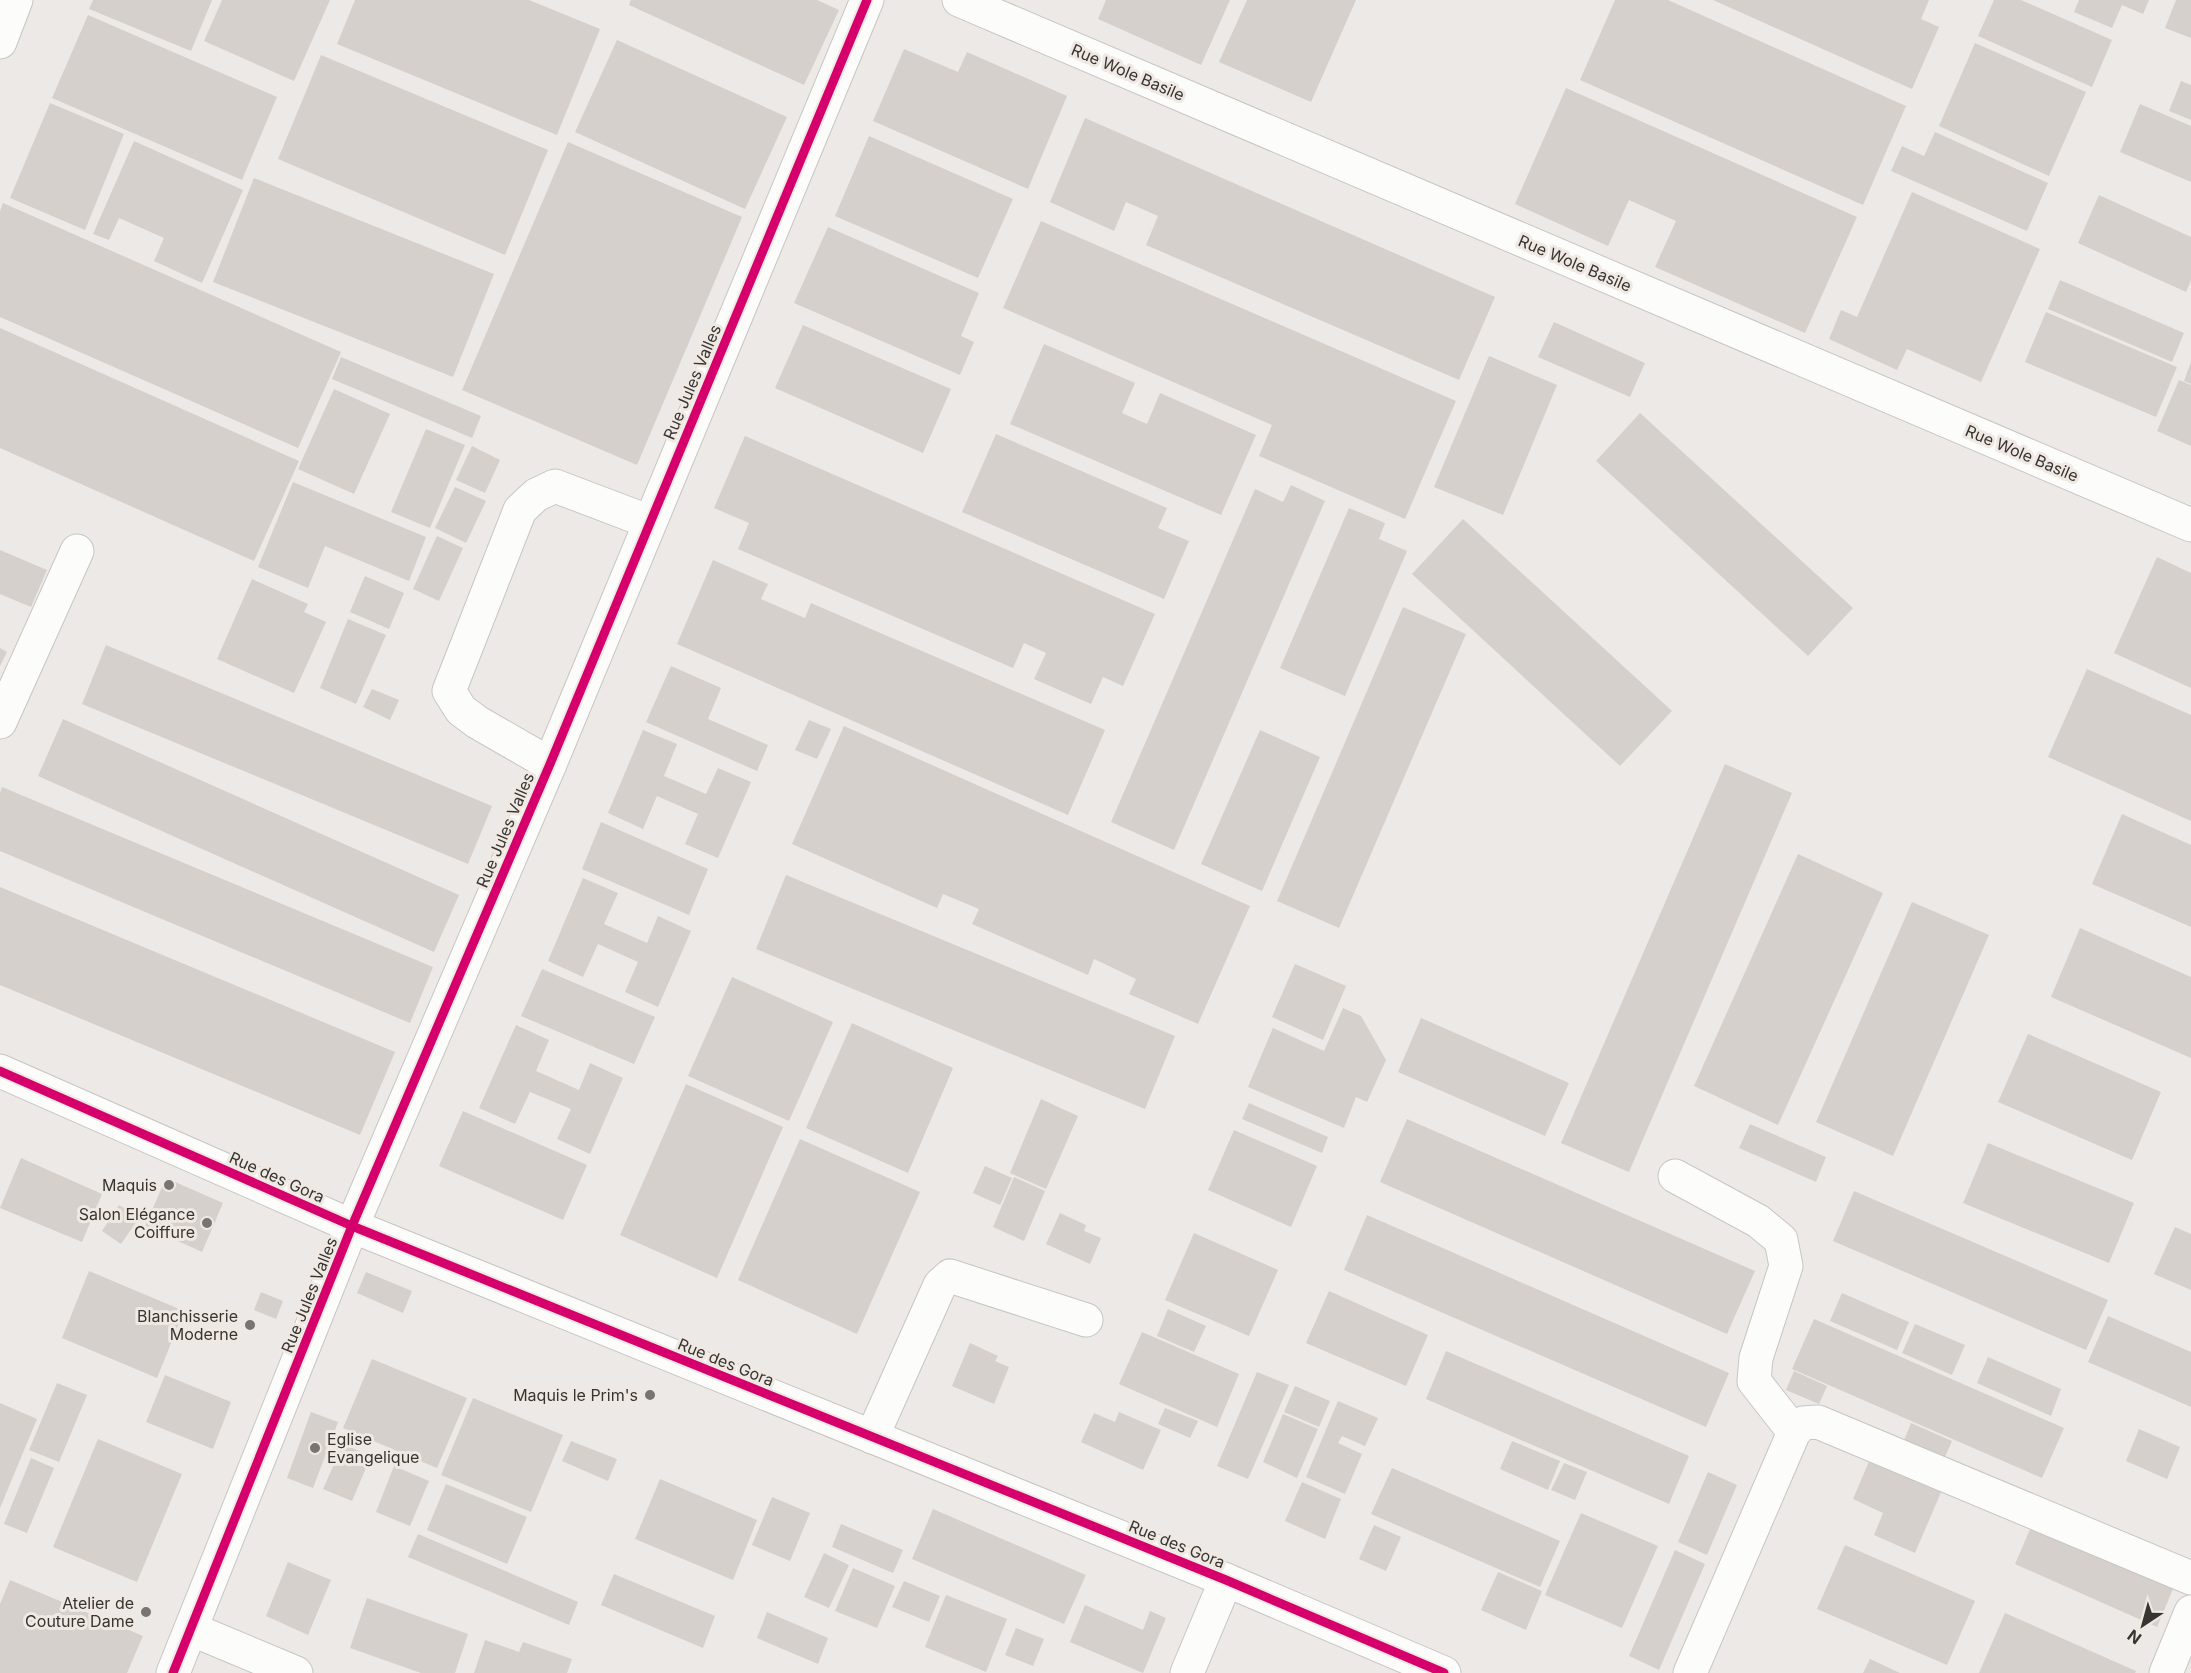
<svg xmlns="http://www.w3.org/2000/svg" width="2191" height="1673" font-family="Inter,sans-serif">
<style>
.building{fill:#d5d0cb}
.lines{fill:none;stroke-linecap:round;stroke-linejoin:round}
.minor-casing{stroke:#c8c5c3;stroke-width:35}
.minor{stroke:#fcfcfb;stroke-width:33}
.cycleway-casing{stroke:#f0e9e3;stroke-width:13}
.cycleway{stroke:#d6006c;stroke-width:9}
.poi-dot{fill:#777471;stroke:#f0e9e3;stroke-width:2}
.labels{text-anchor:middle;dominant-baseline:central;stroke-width:6;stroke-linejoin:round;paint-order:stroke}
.street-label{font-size:16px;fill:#373532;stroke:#f0e9e3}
.poi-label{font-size:16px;fill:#373532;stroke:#f0e9e3;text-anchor:end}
</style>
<rect width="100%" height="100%" fill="#ede9e6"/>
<g class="building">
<path d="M93,0H212L191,51L89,9Z"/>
<path d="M222,0H330L294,81L204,41Z"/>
<path d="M355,0H529L600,29L557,135L337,44Z"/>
<path d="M631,0H817L839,10L804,85L629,5Z"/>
<path d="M1106,0H1230L1201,65L1098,19Z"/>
<path d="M1247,0H1356L1311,102L1219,62Z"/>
<path d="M1615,0H1668L1906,106L1863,205L1580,80Z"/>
<path d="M1713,0H1929L1921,19L1939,27L1912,89Z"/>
<path d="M1994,0H2021L2112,40L2092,87L1978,36Z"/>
<path d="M2079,0H2149L2143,14L2122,5L2112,28L2074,12Z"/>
<path d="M2176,0H2191V38L2165,28Z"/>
<path d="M88,15L277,97L242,180L52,98Z"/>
<path d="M617,40L787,117L745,209L575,132Z"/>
<path d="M1975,43L2086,92L2049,176L1939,126Z"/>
<path d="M904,49L958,72L967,52L1067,96L1028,189L873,121Z"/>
<path d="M321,55L548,150L505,255L278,159Z"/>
<path d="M2181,81L2191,85V120L2169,111Z"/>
<path d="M1566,88L1857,217L1805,333L1655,267L1676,221L1629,200L1608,246L1515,204Z"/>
<path d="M50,103L124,134L85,230L10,198Z"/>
<path d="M2140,104L2191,126V182L2120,152Z"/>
<path d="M1085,118L1495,297L1459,380L1146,245L1158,216L1126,202L1114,231L1050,202Z"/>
<path d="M1935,132L2048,183L2027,231L1891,171L1902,146L1924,156Z"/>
<path d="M869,136L1013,199L978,278L835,216Z"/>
<path d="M134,141L243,190L202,283L154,261L164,238L119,218L109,240L93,234Z"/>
<path d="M568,142L742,217L637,465L462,390Z"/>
<path d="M254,178L494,274L453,377L213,282Z"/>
<path d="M1912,192L2040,249L1981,382L1907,349L1897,370L1829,339L1841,310L1857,317Z"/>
<path d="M2099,195L2191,237V280L2186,292L2078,243Z"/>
<path d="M3,203L341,352L298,448L0,317V211Z"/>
<path d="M1041,221L1456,401L1405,519L1259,456L1272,425L1003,308Z"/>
<path d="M828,227L979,293L961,336L974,342L960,375L794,303Z"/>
<path d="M2060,280L2184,333L2172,362L2048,309Z"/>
<path d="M2046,312L2177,367L2156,417L2025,362Z"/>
<path d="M1554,322L1645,363L1630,397L1538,357Z"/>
<path d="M803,325L951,389L923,453L775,388Z"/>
<path d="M0,328L299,461L254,561L0,448Z"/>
<path d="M1044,344L1135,383L1122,413L1147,424L1160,393L1256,435L1221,515L1010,424Z"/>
<path d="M1489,356L1557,385L1503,515L1434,487Z"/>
<path d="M341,357L481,416L472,438L332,379Z"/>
<path d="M2191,362V384L2184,381Z"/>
<path d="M2179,380L2191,385V446L2157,431Z"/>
<path d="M334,389L390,414L354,494L298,469Z"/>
<path d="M1640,413L1853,608L1808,656L1596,461Z"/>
<path d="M426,429L465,445L430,528L391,512Z"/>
<path d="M996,434L1167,508L1158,528L1189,541L1164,599L962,512Z"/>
<path d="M745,436L1155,614L1123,686L1103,677L1091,704L1034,679L1046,653L1024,643L1013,668L738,549L749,523L714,508Z"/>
<path d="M472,446L500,460L485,493L456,480Z"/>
<path d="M293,482L426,537L409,581L325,546L308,588L258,567Z"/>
<path d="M1291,485L1325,501L1174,850L1111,822L1255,489L1283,502Z"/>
<path d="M455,487L486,501L466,543L435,528Z"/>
<path d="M1349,508L1385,523L1379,539L1407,551L1345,696L1280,668Z"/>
<path d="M1463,519L1672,711L1620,766L1412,574Z"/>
<path d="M437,536L463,548L439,601L413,589Z"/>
<path d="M0,550L47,570L31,607L0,594Z"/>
<path d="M2157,557L2191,573V688L2114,653Z"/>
<path d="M713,560L768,584L761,599L805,618L811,603L1105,730L1068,815L677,644Z"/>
<path d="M365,576L404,593L389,629L350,612Z"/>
<path d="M252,579L308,604L304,612L326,622L294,693L217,659Z"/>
<path d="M1403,607L1466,634L1339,928L1277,901Z"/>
<path d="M348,619L386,635L356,704L320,688Z"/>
<path d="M106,645L492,806L468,864L82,704Z"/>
<path d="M0,648L7,652L0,666Z"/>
<path d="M671,666L721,688L708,719L768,745L757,771L646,722Z"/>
<path d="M2087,669L2191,715V821L2048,757Z"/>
<path d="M372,689L399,700L390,720L363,707Z"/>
<path d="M63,719L459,895L434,952L38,776Z"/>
<path d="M809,720L831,729L817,759L795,750Z"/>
<path d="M844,726L1250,906L1198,1024L1129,994L1136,979L1094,959L1088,975L972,924L979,909L943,894L937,908L792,844Z"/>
<path d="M643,730L677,744L664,776L706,794L718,768L751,782L718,858L685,844L698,814L657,796L643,829L608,813Z"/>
<path d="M1260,730L1320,757L1262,891L1201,864Z"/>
<path d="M1725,764L1792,793L1629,1172L1561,1143Z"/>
<path d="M2,787L433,967L410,1023L0,851V793Z"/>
<path d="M2122,814L2191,845V927L2092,884Z"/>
<path d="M601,822L708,869L689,915L582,869Z"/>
<path d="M1798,854L1883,893L1778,1125L1694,1086Z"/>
<path d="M786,875L1175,1036L1145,1109L756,949Z"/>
<path d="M583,878L618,893L604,924L647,943L658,916L691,931L658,1007L625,992L638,962L598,944L583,977L548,961Z"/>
<path d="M0,887L395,1052L360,1135L0,985Z"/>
<path d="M1912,902L1989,935L1893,1156L1816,1122Z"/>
<path d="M2080,928L2191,977V1058L2051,997Z"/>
<path d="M1295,964L1346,986L1323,1040L1272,1017Z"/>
<path d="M542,969L655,1017L634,1064L521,1016Z"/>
<path d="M732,977L833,1022L789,1121L688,1076Z"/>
<path d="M1343,1008L1361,1016L1386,1060L1367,1102L1356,1097L1344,1128L1248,1087L1273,1028L1324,1051Z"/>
<path d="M1421,1018L1569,1083L1545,1136L1398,1072Z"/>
<path d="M852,1023L953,1068L908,1173L806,1128Z"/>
<path d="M516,1025L549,1040L536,1071L579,1090L590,1063L623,1078L590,1154L557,1139L571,1109L530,1092L515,1124L479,1108Z"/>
<path d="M2028,1034L2161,1092L2132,1160L1998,1102Z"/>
<path d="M686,1084L783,1127L717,1278L620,1235Z"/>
<path d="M1041,1099L1078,1116L1046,1189L1010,1173Z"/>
<path d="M1249,1103L1328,1137L1322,1153L1242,1119Z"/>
<path d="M463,1111L587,1165L563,1220L439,1166Z"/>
<path d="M1407,1119L1755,1271L1727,1334L1380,1182Z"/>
<path d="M1750,1124L1826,1157L1816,1182L1739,1148Z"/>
<path d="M1234,1130L1317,1166L1291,1227L1208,1190Z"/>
<path d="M800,1139L920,1192L857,1334L738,1280Z"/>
<path d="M1988,1143L2134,1203L2109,1263L1963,1203Z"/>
<path d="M21,1158L102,1194L82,1242L0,1208Z"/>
<path d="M985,1166L1012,1178L1000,1205L973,1193Z"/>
<path d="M1014,1177L1045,1191L1024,1241L993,1227Z"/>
<path d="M166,1178L223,1203L202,1252L145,1226Z"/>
<path d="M1854,1191L2108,1300L2086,1350L1833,1241Z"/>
<path d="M119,1205L139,1218L121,1244L102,1231Z"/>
<path d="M1060,1213L1086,1225L1084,1231L1101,1238L1090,1264L1046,1244Z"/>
<path d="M1367,1215L1729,1373L1706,1427L1344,1270Z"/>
<path d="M2175,1227L2191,1234V1290L2154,1274Z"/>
<path d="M1194,1233L1278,1270L1249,1336L1165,1300Z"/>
<path d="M89,1271L184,1311L157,1378L62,1338Z"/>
<path d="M366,1272L412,1291L403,1313L357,1293Z"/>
<path d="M1329,1291L1428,1335L1406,1386L1306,1343Z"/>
<path d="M261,1292L283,1301L276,1319L254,1310Z"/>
<path d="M1842,1293L1909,1322L1897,1350L1830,1321Z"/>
<path d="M1168,1309L1206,1326L1194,1352L1157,1336Z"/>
<path d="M2108,1316L2191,1352V1407L2088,1362Z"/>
<path d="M1814,1319L2064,1428L2042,1478L1792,1369Z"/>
<path d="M1915,1324L1965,1345L1952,1375L1902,1353Z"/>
<path d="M1142,1332L1239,1374L1217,1427L1119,1384Z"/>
<path d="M970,1343L998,1356L995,1361L1009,1367L994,1404L952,1386Z"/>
<path d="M1446,1351L1689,1456L1669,1504L1426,1399Z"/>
<path d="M1988,1357L2061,1389L2051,1416L1977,1383Z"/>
<path d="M372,1359L467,1398L437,1468L343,1428Z"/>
<path d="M1794,1371L1827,1386L1819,1404L1786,1390Z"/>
<path d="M1257,1372L1289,1385L1248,1479L1217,1466Z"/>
<path d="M165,1375L231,1402L213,1449L146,1422Z"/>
<path d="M57,1383L87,1395L59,1462L29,1450Z"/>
<path d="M1295,1386L1330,1401L1319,1427L1284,1412Z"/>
<path d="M473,1398L563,1435L531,1512L441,1475Z"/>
<path d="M1338,1401L1378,1418L1365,1446L1342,1436L1338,1443L1362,1454L1345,1494L1306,1477Z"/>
<path d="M0,1403L37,1419L0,1508Z"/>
<path d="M1165,1408L1198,1421L1190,1438L1158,1424Z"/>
<path d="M311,1412L338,1422L313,1488L287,1478Z"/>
<path d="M1119,1412L1161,1430L1143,1470L1081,1442L1094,1413L1115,1422Z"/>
<path d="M1283,1414L1318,1429L1297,1478L1263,1462Z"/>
<path d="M1911,1423L1952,1441L1941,1466L1901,1448Z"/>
<path d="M2139,1429L2180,1447L2167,1479L2126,1461Z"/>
<path d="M98,1439L182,1474L137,1582L53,1547Z"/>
<path d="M571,1441L617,1459L608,1481L562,1461Z"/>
<path d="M1512,1441L1560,1461L1548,1490L1500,1469Z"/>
<path d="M343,1444L371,1456L352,1501L323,1489Z"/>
<path d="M31,1458L54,1468L27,1533L4,1524Z"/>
<path d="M1870,1459L1942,1490L1915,1553L1874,1535L1883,1513L1853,1499Z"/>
<path d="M1564,1463L1587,1472L1575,1500L1551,1490Z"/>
<path d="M394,1466L429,1481L410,1526L376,1512Z"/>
<path d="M1392,1468L1560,1541L1540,1587L1371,1514Z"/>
<path d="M1708,1472L1737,1485L1707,1555L1678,1542Z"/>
<path d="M660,1479L757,1520L733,1580L635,1539Z"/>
<path d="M1302,1482L1341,1499L1325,1539L1285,1521Z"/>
<path d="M446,1484L527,1517L507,1564L427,1530Z"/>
<path d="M772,1497L810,1513L790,1561L752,1545Z"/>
<path d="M933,1509L1086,1575L1064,1624L912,1559Z"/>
<path d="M1581,1513L1658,1546L1622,1628L1545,1595Z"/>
<path d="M841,1524L903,1550L893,1573L832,1547Z"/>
<path d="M1374,1525L1401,1537L1386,1571L1359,1559Z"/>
<path d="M2031,1527L2173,1589L2157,1627L2015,1564Z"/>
<path d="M418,1534L578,1602L569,1625L408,1557Z"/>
<path d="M1845,1545L1975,1601L1947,1665L1817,1609Z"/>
<path d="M1675,1550L1705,1564L1659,1670L1629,1656Z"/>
<path d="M824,1553L849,1565L829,1608L804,1597Z"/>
<path d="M288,1562L331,1580L308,1635L266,1616Z"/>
<path d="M853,1568L895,1586L877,1628L835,1611Z"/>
<path d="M1498,1572L1542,1591L1526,1630L1481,1610Z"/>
<path d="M614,1574L715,1616L703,1648L601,1605Z"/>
<path d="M10,1580L143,1636L127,1673H0V1604Z"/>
<path d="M904,1581L940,1596L929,1622L892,1607Z"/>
<path d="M946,1595L1007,1619L986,1672L925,1647Z"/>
<path d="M367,1598L468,1634L455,1673H421L350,1648Z"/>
<path d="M1085,1605L1143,1630L1150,1611L1166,1618L1143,1673L1070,1642Z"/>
<path d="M767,1612L828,1638L818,1664L757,1638Z"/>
<path d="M2005,1613L2136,1671L2135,1673H1979Z"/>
<path d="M1016,1628L1044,1639L1033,1666L1005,1655Z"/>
<path d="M485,1640L519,1652L523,1642L572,1659L567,1673H474Z"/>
<path d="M1870,1659L1900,1673H1863Z"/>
</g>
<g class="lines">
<defs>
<g id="minor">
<path d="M959,0L2191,525"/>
<path d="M0,42L16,0"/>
<path d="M0,722L77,551"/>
<path d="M550,764L477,722L461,710L449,691L520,510L536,495L555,486L650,522"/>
<path d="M0,1071L352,1226L1226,1580L1444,1673"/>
<path d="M1675,1176L1758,1221L1781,1240L1786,1266L1756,1358L1754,1381L1794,1432"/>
<path d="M872,1437L940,1285L950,1276L1086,1320"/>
<path d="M191,1629L296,1673"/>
<path d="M173,1673L352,1226L550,764L867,0"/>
<path d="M1187,1673L1226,1580"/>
<path d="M1690,1673L1794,1432L1803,1423L1818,1422L2191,1578"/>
<path d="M2166,1673L2191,1612"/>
</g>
</defs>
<use href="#minor" class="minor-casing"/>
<use href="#minor" class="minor"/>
<defs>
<g id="cycleway">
<path d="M0,1071L352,1226L1226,1580L1444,1673"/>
<path d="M173,1673L352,1226L550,764L867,0"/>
</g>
</defs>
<use href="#cycleway" class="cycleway-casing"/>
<use href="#cycleway" class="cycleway"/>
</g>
<g class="poi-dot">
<circle cx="169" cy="1185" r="6"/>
<circle cx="207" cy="1223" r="6"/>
<circle cx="250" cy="1325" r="6"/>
<circle cx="650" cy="1395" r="6"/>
<circle cx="315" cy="1448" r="6"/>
<circle cx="146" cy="1612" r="6"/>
</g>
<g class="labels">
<g class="street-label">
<text transform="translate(1128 72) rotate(23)">Rue Wole Basile</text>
<text transform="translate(1575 263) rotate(23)">Rue Wole Basile</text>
<text transform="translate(692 382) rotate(-67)">Rue Jules Valles</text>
<text transform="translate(2022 453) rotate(23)">Rue Wole Basile</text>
<text transform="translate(505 830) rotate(-67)">Rue Jules Valles</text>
<text transform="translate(277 1177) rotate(24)">Rue des Gora</text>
<text transform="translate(309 1295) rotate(-68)">Rue Jules Valles</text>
<text transform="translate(726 1362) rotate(22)">Rue des Gora</text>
<text transform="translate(1177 1544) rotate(22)">Rue des Gora</text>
</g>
<g class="poi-label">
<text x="157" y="1185">Maquis</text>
<text x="195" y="1214">Salon Elégance<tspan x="195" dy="18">Coiffure</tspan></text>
<text x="238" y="1316">Blanchisserie<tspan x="238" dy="18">Moderne</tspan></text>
<text x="638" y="1395">Maquis le Prim's</text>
<text x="327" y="1439" text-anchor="start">Eglise<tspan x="327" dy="18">Evangelique</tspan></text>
<text x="134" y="1603">Atelier de<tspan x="134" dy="18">Couture Dame</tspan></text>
</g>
</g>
<g transform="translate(2143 1625) rotate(216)" stroke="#f0e9e3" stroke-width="4.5" paint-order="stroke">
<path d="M0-4.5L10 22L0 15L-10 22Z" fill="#373532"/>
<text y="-9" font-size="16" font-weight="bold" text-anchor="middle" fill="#373532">N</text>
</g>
</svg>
